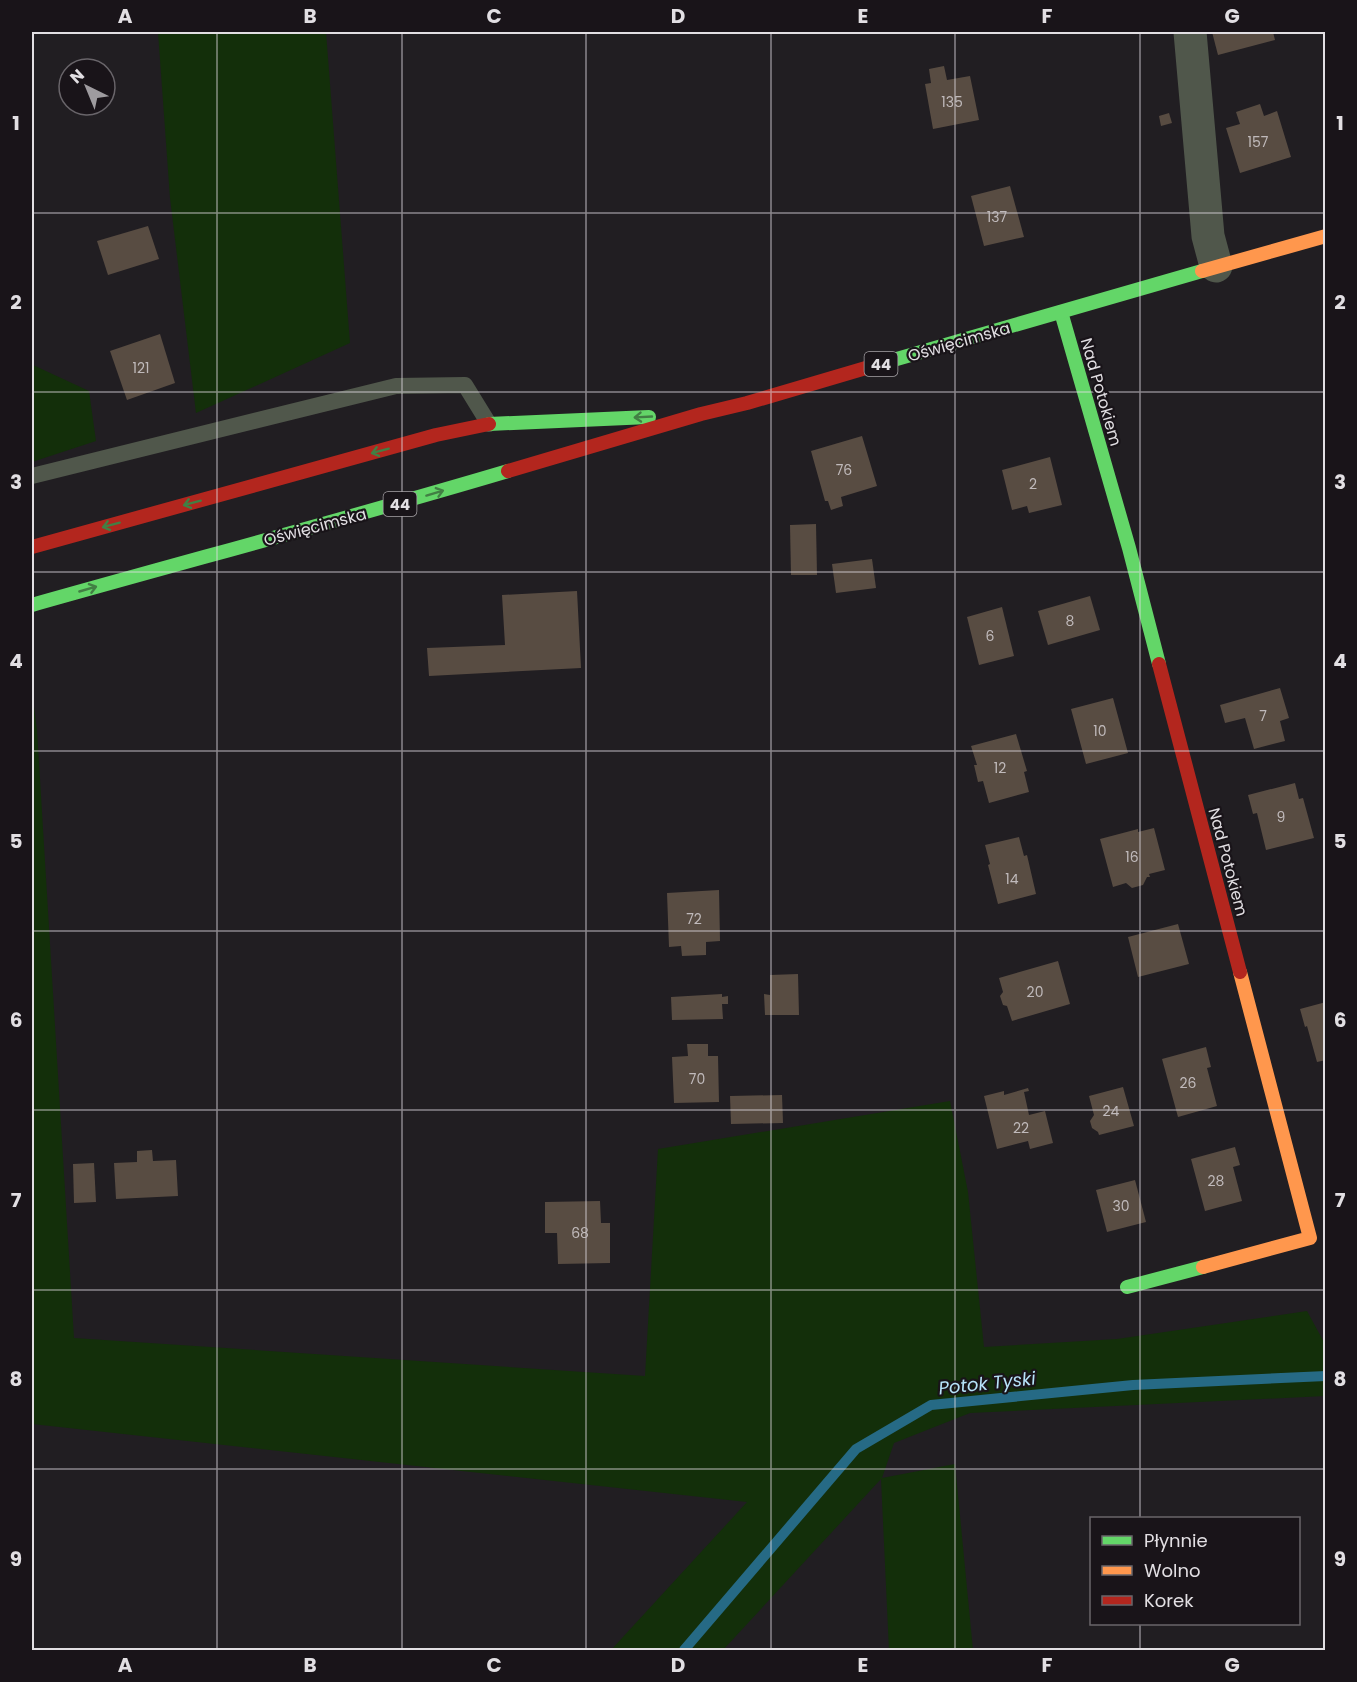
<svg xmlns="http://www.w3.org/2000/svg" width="1357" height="1682" font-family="Poppins,sans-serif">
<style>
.green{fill:#132f0a}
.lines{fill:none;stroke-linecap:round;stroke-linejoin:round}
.stream{stroke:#266a85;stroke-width:10}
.building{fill:#584c42}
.lane{stroke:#50574b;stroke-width:16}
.street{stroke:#50574b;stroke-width:33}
.fast{stroke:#63d668;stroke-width:14}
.slow{stroke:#ff974d;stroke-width:14}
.jam{stroke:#b3261e;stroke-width:14}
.oneway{stroke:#427f44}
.grid{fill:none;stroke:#e2dfe3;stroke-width:1.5;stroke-opacity:0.55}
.labels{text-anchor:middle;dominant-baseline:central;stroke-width:4.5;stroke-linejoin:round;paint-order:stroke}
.number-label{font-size:14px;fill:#c0babb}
.shield{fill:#191419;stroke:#a6a2a6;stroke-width:1.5}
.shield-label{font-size:15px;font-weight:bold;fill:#e2dfe3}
.street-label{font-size:16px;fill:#e2dfe3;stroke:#191419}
.water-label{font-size:18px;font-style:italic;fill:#b7e3f9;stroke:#191419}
.neatline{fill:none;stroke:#e2dfe3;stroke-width:2}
.grid-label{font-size:20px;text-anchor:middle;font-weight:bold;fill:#e2dfe3}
</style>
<rect width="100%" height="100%" fill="#211e22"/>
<g class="green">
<path d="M158,32H326L350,343L196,413L170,198Z"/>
<path d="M32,356L33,365L89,391L96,441L32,462Z"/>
<path d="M32,691L37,730L74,1338L645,1376L658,1149L950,1101L968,1192L984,1347L1117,1339L1307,1311L1325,1344V1396L970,1413L894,1443L882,1478L955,1464L973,1650H889L881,1479L723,1650H611L747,1502L32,1424Z"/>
</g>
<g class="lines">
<path class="stream" d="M684,1650L856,1449L931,1405L1133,1385L1326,1376"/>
</g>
<g class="building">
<path d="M1212,32H1273L1275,40L1218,55Z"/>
<path d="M944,66L947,80L970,76L979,120L933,129L925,84L931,83L929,69Z"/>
<path d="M1260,104L1264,116L1277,111L1291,157L1240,173L1226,128L1240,124L1236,112Z"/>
<path d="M1169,113L1172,123L1161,126L1159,116Z"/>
<path d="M1010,186L1024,237L984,246L971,196Z"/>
<path d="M148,226L159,259L108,275L97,241Z"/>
<path d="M160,334L175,383L127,400L110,351Z"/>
<path d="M862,436L877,486L841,497L843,506L831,510L828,501H825L811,451Z"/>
<path d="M1050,457L1062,505L1029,513L1027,506L1012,510L1002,470Z"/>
<path d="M816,524L817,575H791L790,525Z"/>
<path d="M872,559L876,588L836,593L832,564Z"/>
<path d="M577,591L581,668L429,676L427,648L505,645L502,595Z"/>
<path d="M1090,596L1100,630L1048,645L1038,611Z"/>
<path d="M1002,607L1014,656L979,665L967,617Z"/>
<path d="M1280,688L1289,718L1280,721L1285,741L1254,749L1245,718L1225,723L1220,705Z"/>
<path d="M1113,698L1128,753L1086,764L1071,709Z"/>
<path d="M1016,734L1027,771L1024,772L1029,792L989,803L983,781L978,782L974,765H977L971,746Z"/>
<path d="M1295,783L1299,799L1303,798L1314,838L1266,850L1257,813L1253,814L1248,795Z"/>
<path d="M1154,828L1165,870L1149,874L1150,877H1147L1143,885L1132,888L1126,883L1113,887L1100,839L1138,829V832Z"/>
<path d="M1019,837L1024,856L1027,855L1036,894L998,904L988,865L990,864L985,845Z"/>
<path d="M719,890L720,941L706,942V955L682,956L681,946L669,947L667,893Z"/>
<path d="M1178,924L1189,964L1138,977L1128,937Z"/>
<path d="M1058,961L1070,1004L1012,1021L1007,1006L1003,1005L1000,996L1003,992L999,978Z"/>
<path d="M798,974L799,1015H765L764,994L770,995V975Z"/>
<path d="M722,994V997L728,996V1004H722L723,1019L672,1020L671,997Z"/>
<path d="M1326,1002V1060L1317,1062L1307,1026L1305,1027L1300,1009Z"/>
<path d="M687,1044H708V1056H718L719,1102L674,1103L672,1057L688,1056Z"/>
<path d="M1206,1047L1211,1067L1207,1068L1217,1106L1178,1117L1162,1059Z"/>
<path d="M1123,1087L1134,1126L1099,1135L1098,1132L1092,1128L1090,1121L1094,1115L1089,1096Z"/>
<path d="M1028,1088L1029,1091L1024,1092L1029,1115L1045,1111L1053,1143L1030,1149L1028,1141L997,1149L984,1096L1004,1091V1095Z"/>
<path d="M782,1095L783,1123L731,1124L730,1096Z"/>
<path d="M1235,1147L1240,1165L1233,1167L1242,1201L1205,1211L1191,1159Z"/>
<path d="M152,1150L153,1161L176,1160L178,1196L116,1199L114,1163L137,1162V1151Z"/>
<path d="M94,1163L96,1202L74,1203L73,1164Z"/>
<path d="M1135,1180L1146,1222L1107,1232L1096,1190Z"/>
<path d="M600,1201L601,1223H610V1263L558,1264L557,1233H545V1202Z"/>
</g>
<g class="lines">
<path class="lane" d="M32,476L396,386L465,385L489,424"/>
<path class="street" d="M1190,32L1208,236L1216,266"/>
<g class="fast">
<path d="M1061,312L1129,548L1159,664"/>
<path d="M876,365L1202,271"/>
<path d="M489,424L649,417"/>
<path d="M32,605C191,560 350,518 508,471"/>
<path d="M1127,1287L1203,1267"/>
</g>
<g class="slow">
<path d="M1202,271L1326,236"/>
<path d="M1203,1267L1310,1238L1240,972"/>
</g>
<g class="jam">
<path d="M508,471L701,414L747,403L876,365"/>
<path d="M32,547L436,435L489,424"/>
<path d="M1159,664L1240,972"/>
</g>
</g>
<defs><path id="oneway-shaft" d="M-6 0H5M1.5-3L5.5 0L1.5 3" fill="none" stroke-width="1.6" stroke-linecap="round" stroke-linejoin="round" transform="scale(1.5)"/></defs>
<g class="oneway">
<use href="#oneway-shaft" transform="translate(643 417) rotate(177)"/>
<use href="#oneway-shaft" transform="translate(380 451) rotate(165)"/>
<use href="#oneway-shaft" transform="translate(435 493) rotate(-17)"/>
<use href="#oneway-shaft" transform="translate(192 503) rotate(165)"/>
<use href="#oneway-shaft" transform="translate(111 525) rotate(165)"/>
<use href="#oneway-shaft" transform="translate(88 589) rotate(-16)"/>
</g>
<path class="grid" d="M217,32V1650M402,32V1650M586,32V1650M771,32V1650M955,32V1650M1140,32V1518M32,213H1326M32,392H1326M32,572H1326M32,751H1326M32,931H1326M32,1110H1326M32,1290H1326M32,1469H1326M1140,1624V1650"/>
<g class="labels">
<g class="number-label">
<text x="952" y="102">135</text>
<text x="1258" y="142">157</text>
<text x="997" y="217">137</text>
<text x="141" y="368">121</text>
<text x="844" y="470">76</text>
<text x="1033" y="484">2</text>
<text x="1070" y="621">8</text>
<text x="990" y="636">6</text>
<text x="1263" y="716">7</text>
<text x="1100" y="731">10</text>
<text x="1000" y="768">12</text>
<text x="1281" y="817">9</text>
<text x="1132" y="857">16</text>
<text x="1012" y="879">14</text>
<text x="694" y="919">72</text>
<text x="1035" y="992">20</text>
<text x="697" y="1079">70</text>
<text x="1188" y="1083">26</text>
<text x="1111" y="1111">24</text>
<text x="1021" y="1128">22</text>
<text x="1216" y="1181">28</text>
<text x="1121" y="1206">30</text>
<text x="580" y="1233">68</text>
</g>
<g class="shield">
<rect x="864.5" y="352" width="33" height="24" rx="4.5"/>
<rect x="383.5" y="492" width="33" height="24" rx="4.5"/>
</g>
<g class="shield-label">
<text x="881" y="364">44</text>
<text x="400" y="504">44</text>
</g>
<g class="street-label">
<text transform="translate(959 342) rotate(-16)">Oświęcimska</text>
<text transform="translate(1101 392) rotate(74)">Nad Potokiem</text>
<text transform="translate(315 527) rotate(-15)">Oświęcimska</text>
<text transform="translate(1228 862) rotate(75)">Nad Potokiem</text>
</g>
<g class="water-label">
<text transform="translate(987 1383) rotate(-6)">Potok Tyski</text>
</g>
</g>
<rect width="1357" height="1682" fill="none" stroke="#191419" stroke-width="66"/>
<rect x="1090" y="1517" width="210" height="108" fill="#191419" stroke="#69656a" stroke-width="1.5"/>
<rect x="1102" y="1536" width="30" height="9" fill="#63d668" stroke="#69656a" stroke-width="1.5"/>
<text x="1144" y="1547" font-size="18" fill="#e2dfe3">Płynnie</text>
<rect x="1102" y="1566" width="30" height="9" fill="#ff974d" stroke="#69656a" stroke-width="1.5"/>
<text x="1144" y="1577" font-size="18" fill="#e2dfe3">Wolno</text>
<rect x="1102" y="1596" width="30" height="9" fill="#b3261e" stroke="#69656a" stroke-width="1.5"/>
<text x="1144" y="1607" font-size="18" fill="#e2dfe3">Korek</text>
<g transform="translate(87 87) rotate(317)"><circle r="28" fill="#191419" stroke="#69656a" stroke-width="1.5"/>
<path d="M0-4.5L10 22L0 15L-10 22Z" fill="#9e9b9f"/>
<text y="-9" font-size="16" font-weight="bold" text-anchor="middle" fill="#e2dfe3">N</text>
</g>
<rect x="33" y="33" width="1291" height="1616" class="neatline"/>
<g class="grid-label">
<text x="125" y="23">A</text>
<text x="310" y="23">B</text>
<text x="494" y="23">C</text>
<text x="678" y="23">D</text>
<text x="863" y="23">E</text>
<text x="1047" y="23">F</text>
<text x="1232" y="23">G</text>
<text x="16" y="130">1</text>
<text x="1340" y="130">1</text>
<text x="16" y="309">2</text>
<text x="1340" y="309">2</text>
<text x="16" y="489">3</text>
<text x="1340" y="489">3</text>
<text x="16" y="668">4</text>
<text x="1340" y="668">4</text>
<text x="16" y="848">5</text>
<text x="1340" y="848">5</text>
<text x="16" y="1027">6</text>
<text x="1340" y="1027">6</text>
<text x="16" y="1207">7</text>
<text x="1340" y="1207">7</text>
<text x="16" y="1386">8</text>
<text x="1340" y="1386">8</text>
<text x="16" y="1566">9</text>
<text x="1340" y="1566">9</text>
<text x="125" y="1672">A</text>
<text x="310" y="1672">B</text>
<text x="494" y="1672">C</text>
<text x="678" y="1672">D</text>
<text x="863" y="1672">E</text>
<text x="1047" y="1672">F</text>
<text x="1232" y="1672">G</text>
</g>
</svg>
